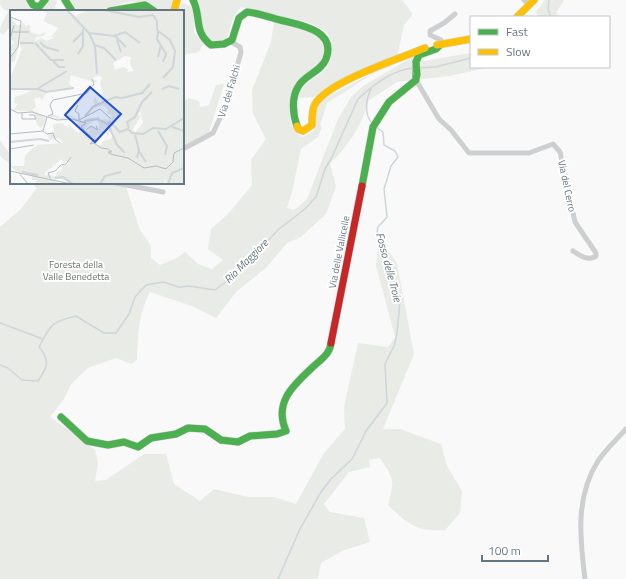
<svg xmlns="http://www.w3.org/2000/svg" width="626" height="579" font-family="'Titillium Web',sans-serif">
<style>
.green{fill:#e8ebe6}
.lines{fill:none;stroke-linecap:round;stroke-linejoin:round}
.stream{stroke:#ced6d9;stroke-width:1.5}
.fast-casing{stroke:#d5d6d7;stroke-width:8}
.slow-casing{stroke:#d5d6d7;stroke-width:8}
.jam-casing{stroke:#d5d6d7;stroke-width:8}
.street{stroke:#cecfd0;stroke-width:5}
.fast{stroke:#4caf50;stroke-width:7}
.slow{stroke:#ffc107;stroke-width:7}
.jam{stroke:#c62828;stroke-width:7}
.fast-bridge-casing{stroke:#d5d6d7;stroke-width:8;stroke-linecap:butt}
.fast-bridge{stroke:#4caf50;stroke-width:7}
.labels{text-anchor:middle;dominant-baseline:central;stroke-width:4;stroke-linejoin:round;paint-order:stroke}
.street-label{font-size:10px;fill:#657683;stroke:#fff}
.park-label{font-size:10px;fill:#687a64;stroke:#fff}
.water-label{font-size:11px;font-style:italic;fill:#60757c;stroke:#fff}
.inset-river{fill:none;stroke:#ced6d9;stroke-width:2}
.inset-road{fill:none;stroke:#b5bdc3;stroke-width:1}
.view{fill:#1d4ed8;fill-opacity:0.15;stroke:#1d4ed8;stroke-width:2}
.inset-edge{fill:none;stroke:#657683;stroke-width:2}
</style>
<rect width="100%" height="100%" fill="#f9f9f9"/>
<g class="green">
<path d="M0,0H27L31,8L38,10L47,5L49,0H57L54,11H11V26L3,35L0,32C0,26 4,18 8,13L7,10H4L0,4Z"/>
<path d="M68,0H173L170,11H155L147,4C142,3 137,2 132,2C109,3 85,25 68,0Z"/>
<path d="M193,0H402L413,14L404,25L397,57L339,83L316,97L299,98L297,95L306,84L325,70L331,60V42L327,32L313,24L241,7C229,20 233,27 225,41L216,43L203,38Z"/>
<path d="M545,0H564L556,13L560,17H538L536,12Z"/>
<path d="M183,3L190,6L194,13V32L203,44L199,52L183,55V11L176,10Z"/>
<path d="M274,22C286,25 301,26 312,32C317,34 320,39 322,43C331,63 303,77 293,90C289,96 290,107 290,114C290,125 293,131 302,137L314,131L317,107L324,99L382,68L327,103L320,125L322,127L318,137L301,149L292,192L287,208L294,210L307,199L338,119L351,97L363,86L416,55L424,61L471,53V67H491L449,76L397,82L368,101C362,127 348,145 330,164L336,186L326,214L301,237L287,243L266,268L237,291L216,318L192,306L150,292C138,315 138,335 137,360L131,364L116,358L88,368L71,384L64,399L50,417L75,434L95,450L98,463L95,481L106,480L144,454H166L174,484L200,501L214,489L248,497H274L296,504L324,453L345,429L344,407L358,343L388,347L395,337L376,266L379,237L397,263L414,354L383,429H400L441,444L447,466L462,491L460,513L445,530C416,532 408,524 388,505C395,480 394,479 380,458L369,460L370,467L349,472L324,504L330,512L364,518L370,542L344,550L321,563L318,579H0V227L21,209L37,188L32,183H115L126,187L140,230L151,246V258L160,265L177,258L185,252L198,264L212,269L223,260L208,249L211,229L229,213L252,185L251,160L266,139L253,114L252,90L271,42Z"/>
<path d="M224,84L207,139L183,148V103L188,98L199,101L200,107L209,105L216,85Z"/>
<path d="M0,140L8,152L11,153V165L0,156Z"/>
</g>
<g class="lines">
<g class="stream">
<path d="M549,0L548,9L551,17"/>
<path d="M419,68L435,67L471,58"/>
<path d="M371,89C366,98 364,115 372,123"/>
<path d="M0,323L43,339"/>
<path d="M0,365L8,368L22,380L38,381C47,368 51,361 39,347C51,324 51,322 76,316L104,333H116L129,314L135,297L146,285L163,282L179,287L189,286L215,290L236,274L279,229L305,209L316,197L325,169L332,157L358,99C373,85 393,69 414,68"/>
<path d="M278,579L300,529L321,492L331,479L352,459L366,431L387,403L385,364L394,346L397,333L400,301L377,232L378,227L387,217L384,189L391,166L398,157L395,151L384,145L383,132L376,127"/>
</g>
<defs>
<g id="fast">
<path d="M30,0L33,5L39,7L45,0"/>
<path d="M65,0L72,11"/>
<path d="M193,0C202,18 193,31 211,45L224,44L232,40L239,18L247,12C258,13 269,17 280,20C300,25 337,30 326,59C321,72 304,75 298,87C291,98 293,115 297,126"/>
<path d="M110,11L145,5L154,11"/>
<path d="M362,186L373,127L389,102L416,80V62L419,55L436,49L440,45"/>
<path d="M61,417L87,441L108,445L124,442L138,447L151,438L176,434L188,428L205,429L221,440L238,442L250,436L277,434L286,431C273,401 295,384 315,365C323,358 330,353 331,343"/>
</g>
<g id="slow">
<path d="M174,11L177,0"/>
<path d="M517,17L534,0"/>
<path d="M437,45L471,39"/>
<path d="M297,126L298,129L303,131L312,125C312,119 312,109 315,104C329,81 399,59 425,48"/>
</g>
<path id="jam" d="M331,343L362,186"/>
</defs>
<use href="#fast" class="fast-casing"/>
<use href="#slow" class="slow-casing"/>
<use href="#jam" class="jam-casing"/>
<g class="street">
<path d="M524,0L529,5"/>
<path d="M443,44L441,40L430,35V31L444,23L455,14"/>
<path d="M416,80L439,119L451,130L469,153H529L553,144L560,152L575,222L596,253V256C589,262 579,255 573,251"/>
<path d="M183,149L213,133L227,103L241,52L240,47L231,42"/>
<path d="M116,183L163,192"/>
<path d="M585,579C580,539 575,497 598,461C605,450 617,439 626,429"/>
</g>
<use href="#fast" class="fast"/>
<use href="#slow" class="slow"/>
<use href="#jam" class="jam"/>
<defs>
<path id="fast-bridge" d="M416,62L417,75"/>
</defs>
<use href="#fast-bridge" class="fast-bridge-casing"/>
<use href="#fast-bridge" class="fast-bridge"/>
</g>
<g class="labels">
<g class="street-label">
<text transform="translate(229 91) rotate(-73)">Via dei Falchi</text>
<text transform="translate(567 186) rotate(78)">Via del Cerro</text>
<text transform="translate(339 252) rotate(-79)">Via delle Vallicelle</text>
</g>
<g class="park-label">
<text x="76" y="264">Foresta della<tspan x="76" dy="12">Valle Benedetta</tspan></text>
</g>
<g class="water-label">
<text transform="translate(246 261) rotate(-45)">Rio Maggiore</text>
<text transform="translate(389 267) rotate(75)">Fosso delle Troie</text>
</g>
</g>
<g transform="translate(10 10)">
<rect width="174" height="174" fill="#f9f9f9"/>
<path d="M31,0H58L65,6L78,0H174V174H156L155,167L154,174H52L58,172L49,168L45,170L48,172L44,171L49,174H27L26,170H22V163L8,162L0,156L4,151L1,156H14L15,145L27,135L53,133L49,128L39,130L38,123L44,122L43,114L52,113L59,119V114L66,122L71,123L66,115L69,112L61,107L60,108L47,109L37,106L41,105L43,99V104L50,107L47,109L59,105L72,111L79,108L89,107L91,111L95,109L101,110L102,105L97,103L98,99L93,95L81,99L77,104L81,97L85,95L83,91L85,87L89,94L92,93L91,90H96L91,85L93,83L90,74L92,67L88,66L82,68L88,72H84L61,65L59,74L64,78L38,81L32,90L30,87L24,89L26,97L22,100L36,108L32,118L27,115L24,102L3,100L8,94L4,93L5,87L22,81L0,79V69L12,39L9,33L5,51L0,53V43L6,41H0V35L5,33L0,29V7L7,15H11L13,12L12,18L14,12L16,17L19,14L21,22L29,25L36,22L34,26L26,27L25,31L31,28L37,31L45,27L36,26H42L48,18L33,11L37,3ZM115,46L121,47L120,54L124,61L117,62L118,59L113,57L105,60L103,53ZM130,101L133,113L125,123L123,119L131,106L128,105ZM86,110L89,113L88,121L81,116L78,118L80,122L74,121L79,114ZM96,121L98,127L99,122L103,123L101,129L93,131L91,135H87L86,126L92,125V122ZM51,149L54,153L58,150L56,152L60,154L48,156L53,158L50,161H54L47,162L46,166L34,165L36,161L41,162L37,160L43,157V153L44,156Z" fill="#e8ebe6" fill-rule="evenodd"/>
<path class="inset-river" d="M57,0L79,23L85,36L87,64M94,0L129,7L143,5L147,11V20L160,30L165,41L163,57L153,68M148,22L147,29L156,44L153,52M79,23L104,26L115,22L130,33M105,26L116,37M107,30L111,42M30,32L35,37L49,41M63,32L73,22M10,33H24M25,33L41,50H54M85,35L94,38L106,50M68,44L73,36V19M148,47L151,35M43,51L49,57H55M0,79H28L36,82L64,78M27,79L57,61M152,79L159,76L169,79M75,106L84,96L105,87L112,88L132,83L140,74M74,111L88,109L97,114L100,112L110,122L118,119L122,123L133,124L143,118L156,119L174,108M98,114L107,135L115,143M162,117L174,121M119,118L117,112L125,107L132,92L142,82M148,121L157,136L155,145M125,125L129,140L127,148M0,132L30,129L39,131M129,141L136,152M12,162L28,165M45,168L53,167L63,174M90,174L95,166L111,162M158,174L162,163L174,158"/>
<path class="inset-road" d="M0,7L11,11L8,37L0,48M3,22H19M0,29L4,15M68,95L65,101L69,104V110M0,99L8,103L22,102L47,110L62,109L76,113L71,117L84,130L80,134L84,133L91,138L98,139L102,142H98L100,144L118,148L134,158L146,156L156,159L163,152L164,143L174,138M12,103V109H26L24,105H19M38,106L43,104L40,95L43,90L77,83L84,74L82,69M69,110L90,99L101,109M76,120L81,116L88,120L86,116M33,121L37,124L43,123L45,129L50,133M33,121L37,107M0,124L33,121M0,139L24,135M0,161L61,174M9,163L18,174M40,168L38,163L45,161L51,155L56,154L61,147"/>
<path class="view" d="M80,77L111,104L85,132L55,105Z"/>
<rect width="174" height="174" class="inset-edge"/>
</g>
<rect x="470" y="16" width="140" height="52" fill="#ffffff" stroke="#c1c8cd"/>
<rect x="478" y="29" width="20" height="6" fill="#4caf50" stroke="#c1c8cd"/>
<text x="506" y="36" font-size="12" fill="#657683">Fast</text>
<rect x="478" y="49" width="20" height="6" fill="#ffc107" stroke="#c1c8cd"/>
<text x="506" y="56" font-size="12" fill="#657683">Slow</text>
<path d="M482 555v6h66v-6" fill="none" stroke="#657683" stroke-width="2"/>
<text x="488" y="555" font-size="12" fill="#657683" stroke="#ffffff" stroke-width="3" paint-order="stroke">100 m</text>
</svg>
